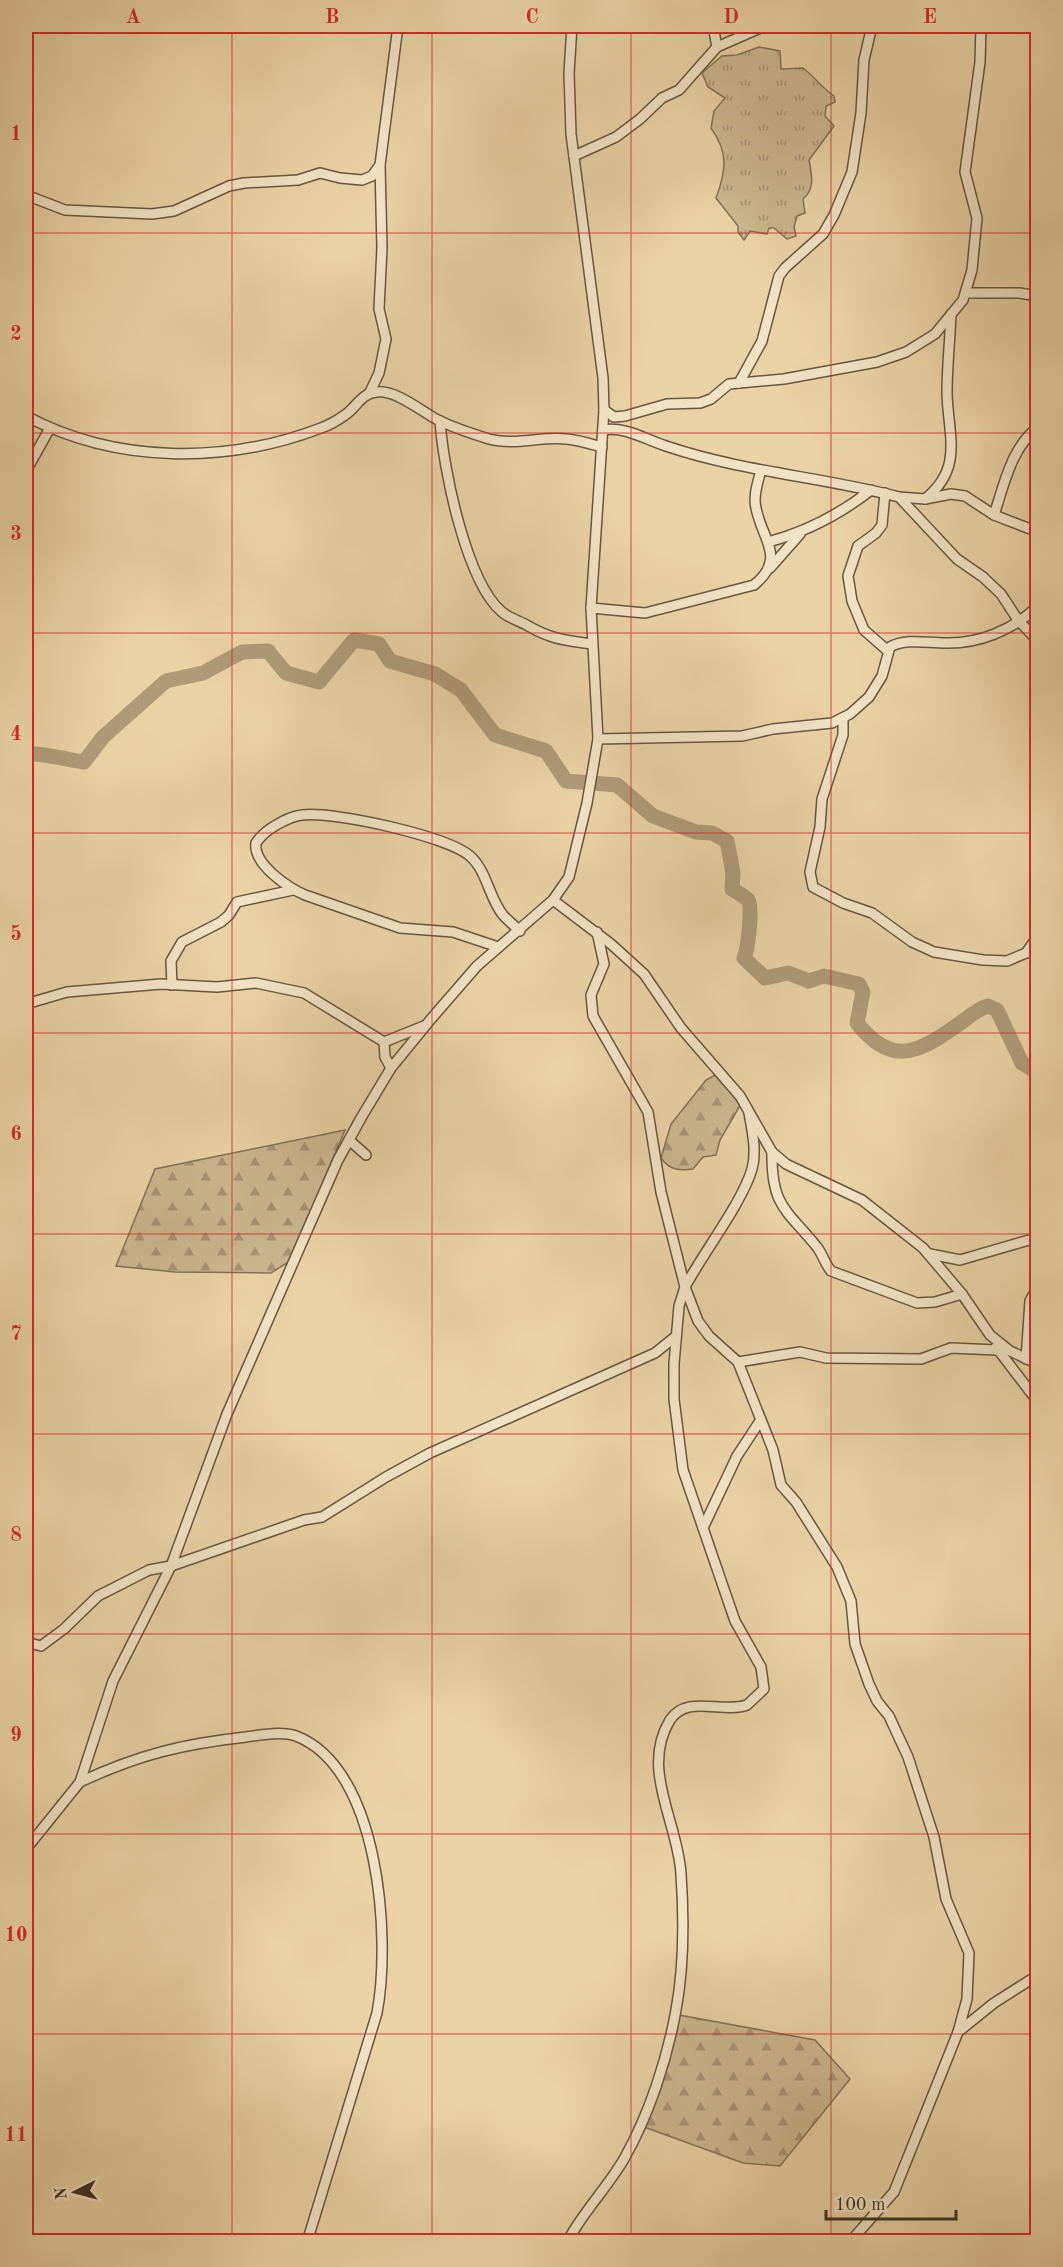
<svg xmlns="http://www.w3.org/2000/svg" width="1063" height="2267" font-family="'Old Standard TT',serif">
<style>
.grass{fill:url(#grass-tufts);stroke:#837258;stroke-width:1.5}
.forest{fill:url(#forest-firs);stroke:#837258;stroke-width:1.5}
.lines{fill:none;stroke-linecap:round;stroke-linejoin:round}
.river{stroke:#ae9a77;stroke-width:15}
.minor-casing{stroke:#665742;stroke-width:12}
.minor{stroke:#f1e2c4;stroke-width:9}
.grid{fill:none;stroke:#d62828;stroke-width:1.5;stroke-opacity:0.55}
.neatline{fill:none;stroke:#d62828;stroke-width:2}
.grid-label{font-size:20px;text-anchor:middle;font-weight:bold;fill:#d62828}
</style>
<defs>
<pattern id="grass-tufts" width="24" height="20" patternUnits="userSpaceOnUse" patternTransform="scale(1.5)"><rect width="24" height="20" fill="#cbb68e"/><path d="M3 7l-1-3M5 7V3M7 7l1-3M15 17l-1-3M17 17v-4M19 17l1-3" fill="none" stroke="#a69474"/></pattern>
<pattern id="forest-firs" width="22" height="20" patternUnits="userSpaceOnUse" patternTransform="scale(1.5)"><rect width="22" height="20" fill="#cbb68e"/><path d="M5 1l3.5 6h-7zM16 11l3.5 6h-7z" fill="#a69474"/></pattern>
</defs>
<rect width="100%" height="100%" fill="#e9d2a4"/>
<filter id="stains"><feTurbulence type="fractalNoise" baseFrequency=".00333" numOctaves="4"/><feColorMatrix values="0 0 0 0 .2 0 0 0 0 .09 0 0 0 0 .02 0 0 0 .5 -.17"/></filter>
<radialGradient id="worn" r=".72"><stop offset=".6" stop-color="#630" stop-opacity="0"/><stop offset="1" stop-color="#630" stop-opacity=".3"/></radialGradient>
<path class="grass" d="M759,47L780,51L781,69L803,68C815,77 822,88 834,96L835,102L826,106L825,116L834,126L809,160C812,176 815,189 803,199L805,213L797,216L794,227L796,236L787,239L774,228H769L767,234L750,231L744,240L738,232V226L716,198C726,171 729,153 711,128L714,111L725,98L708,87L702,73L722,56L737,55Z"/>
<g class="forest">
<path d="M715,1075L742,1102L720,1140L716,1155L703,1157L693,1169C680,1171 669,1170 661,1158L671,1124L706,1080Z"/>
<path d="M345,1130L290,1261L271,1273L175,1272L116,1266L155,1169Z"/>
<path d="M679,2015L815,2040L850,2079L780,2166L743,2163L644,2127Z"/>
</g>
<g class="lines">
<path class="river" d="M26,754C38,752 69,760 84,762L103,737L166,681L203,673L242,652L268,651L286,673L319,682L354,640L379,644L390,661L435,674L461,690L495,735L546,751L566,781L617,785L653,816L696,832L712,833L727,841L733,873L732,889C737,892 744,896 748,900C753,907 748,949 744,958L765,978L788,973L809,981L824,976L859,984L863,992L857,1023C890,1065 916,1055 956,1026C967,1019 975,1010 988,1006L997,1010L1022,1063L1038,1073"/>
<defs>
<g id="minor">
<path d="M713,26L717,47"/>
<path d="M574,156L616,137L640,119L662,98L679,90L717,47L765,26"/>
<path d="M26,195L65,210L152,214L174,211L229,186L244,183L298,180L320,173L340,178L362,180L372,176L380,165"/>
<path d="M967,293H1019L1038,296"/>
<path d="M739,383L762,341L779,276L785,268L823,234L834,215L852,172L861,113L864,60L872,26"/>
<path d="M370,392L379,373L386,339L379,309L382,248L380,165L398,26"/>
<path d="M604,410L614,417L625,416L667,404L700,403L711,399L729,384L784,379L877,362L906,352L935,334L963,300L972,270L977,218L965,172L980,62L981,26"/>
<path d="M26,416C116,464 227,464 321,428C330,425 338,420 345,415C357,407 361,393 377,392C396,390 421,411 438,420C454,428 473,434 489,439C515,446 541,436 567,439C578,440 591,444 602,447"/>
<path d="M440,421C443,467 466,582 502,612C510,619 521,621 530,627C554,640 565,640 591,644"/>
<path d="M603,430C626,426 646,440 669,447C744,472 823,477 899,497L925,499L951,494L965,496L994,515L1038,532"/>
<path d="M26,471L50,428"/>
<path d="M885,493L882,525L876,533L858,546L848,576L852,601L864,630L888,651"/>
<path d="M899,497L957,559L983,577L1001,594L1018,620L1038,641"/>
<path d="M925,499C964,468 948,435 947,393C947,367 950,340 951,314"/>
<path d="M994,515C1004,485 1011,448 1038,427"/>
<path d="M768,542C806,532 839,515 871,490"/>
<path d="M770,568L800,534"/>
<path d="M591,608L645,613L754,585C787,558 762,540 756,508C753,496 758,482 761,470"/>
<path d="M843,719V735L822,799L820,827L810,872L813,887L843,903L872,913L912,942L934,952L983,960L1007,961L1038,948"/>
<path d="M598,739L742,736L773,729L832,723L850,714L869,697L882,676L890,647C906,638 927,643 945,643C979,644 1013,630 1038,606"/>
<path d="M553,900L611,944L644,974L681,1028L740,1096L772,1152L786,1164L862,1200L923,1248L962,1294L990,1335L1010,1351L1038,1364"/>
<path d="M498,947L453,932L400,928L305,895C287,887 253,864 256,843C264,830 287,817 302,815C333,811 447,836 470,856C487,871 489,898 503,915C508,921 515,926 520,931"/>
<path d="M1026,953L1038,936"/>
<path d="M172,985L171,961L182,942L221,922L229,915L237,902L293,890"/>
<path d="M26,1004L67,992L161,984L217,987L256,983L304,993L384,1042L385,1057L391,1068"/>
<path d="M384,1042L424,1026"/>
<path d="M749,1113C752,1130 757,1151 752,1169C742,1203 703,1253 685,1287L698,1321L709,1336L738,1362L773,1450L781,1485L796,1502L837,1567L851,1601L855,1644L869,1684L877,1701L889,1716L908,1757L934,1837L946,1899L969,1953L967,1999L958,2032"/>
<path d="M349,1140L366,1155"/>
<path d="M772,1152C771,1206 786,1209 817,1247C823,1255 825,1264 831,1271L917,1303L935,1302L962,1294"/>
<path d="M930,1254L960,1260L1029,1240H1038"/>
<path d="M996,1347L1038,1402"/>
<path d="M1026,1359L1030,1301L1038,1286"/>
<path d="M738,1362L800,1352L826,1358L921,1359L951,1348L997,1350"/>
<path d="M703,1528L737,1456L760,1421"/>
<path d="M26,1642L41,1646L64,1629L98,1596L149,1570L171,1566L304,1520L322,1517L386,1477L430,1453L655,1353L675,1337"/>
<path d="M80,1782C138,1755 182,1744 246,1737C260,1735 282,1731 296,1736C380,1768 391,1939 377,2013L307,2242"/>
<path d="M26,1849L80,1782L113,1681L171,1566L227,1414L338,1160L361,1118L391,1068L431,1019L477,966L553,900L569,877L587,803L598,739L591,608L604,410L603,378L571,134L569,73L572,26"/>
<path d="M567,2242C583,2212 607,2188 624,2159C649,2115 667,2060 676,2010C684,1967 684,1918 681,1874C678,1822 640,1769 670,1720C687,1694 722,1714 747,1705L764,1689L761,1667L735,1621L683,1470L674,1399V1364L679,1306L685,1287L661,1192L648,1112L593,1016L591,995L604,964L597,932"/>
<path d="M850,2242L894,2192L958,2032L994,2003L1038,1975"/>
</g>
</defs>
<use href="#minor" class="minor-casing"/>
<use href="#minor" class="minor"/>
</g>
<path class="grid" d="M232,26V2242M432,26V2242M631,26V2242M831,26V2242M26,233H1038M26,433H1038M26,633H1038M26,833H1038M26,1033H1038M26,1234H1038M26,1434H1038M26,1634H1038M26,1834H1038M26,2034H1038"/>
<rect width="1063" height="2267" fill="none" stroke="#e9d2a4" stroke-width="66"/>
<g transform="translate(75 2192) rotate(264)" stroke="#f1e2c4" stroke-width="4.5" paint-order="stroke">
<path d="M0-4.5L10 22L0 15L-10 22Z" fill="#3b2e21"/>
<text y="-9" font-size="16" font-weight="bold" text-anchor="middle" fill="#3b2e21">N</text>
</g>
<path d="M826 2210v9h130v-9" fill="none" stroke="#3b2e21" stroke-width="3"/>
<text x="835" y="2210" font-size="18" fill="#3b2e21" stroke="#f1e2c4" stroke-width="4.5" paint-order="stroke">100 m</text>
<rect x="33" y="33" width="997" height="2201" class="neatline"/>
<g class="grid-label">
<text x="133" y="23">A</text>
<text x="332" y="23">B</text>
<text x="532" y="23">C</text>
<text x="731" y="23">D</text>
<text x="930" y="23">E</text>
<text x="16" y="140">1</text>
<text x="16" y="340">2</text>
<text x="16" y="540">3</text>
<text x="16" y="740">4</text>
<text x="16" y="940">5</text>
<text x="16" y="1140">6</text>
<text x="16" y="1340">7</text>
<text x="16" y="1541">8</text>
<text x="16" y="1741">9</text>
<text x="16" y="1941">10</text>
<text x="16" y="2141">11</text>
</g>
<rect width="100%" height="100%" filter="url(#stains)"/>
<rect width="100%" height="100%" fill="url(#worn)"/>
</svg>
